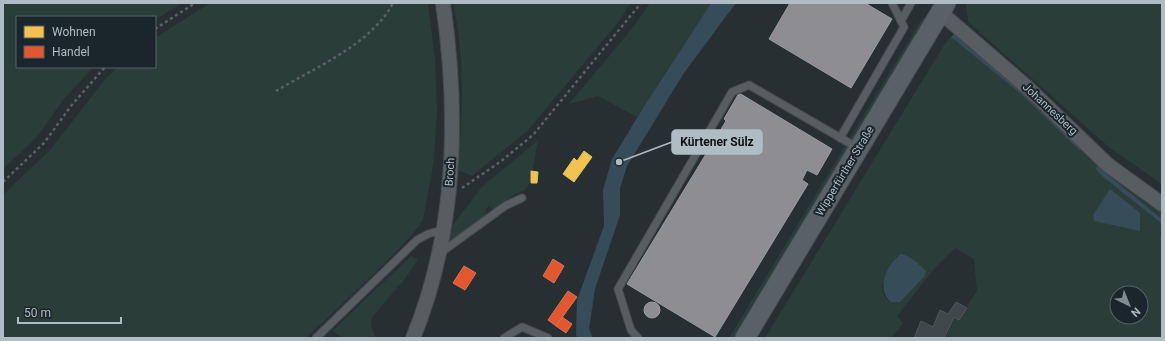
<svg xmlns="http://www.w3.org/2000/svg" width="1165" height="341" font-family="Roboto,sans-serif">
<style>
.green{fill:#2a3d39;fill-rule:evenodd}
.water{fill:#364c58}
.homes{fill:#f2c14e;stroke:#dec071}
.shops{fill:#e4572e;stroke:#d4755b}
.industry{fill:#8d8d92;stroke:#989ba1}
.building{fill:#40474a;stroke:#4f565a}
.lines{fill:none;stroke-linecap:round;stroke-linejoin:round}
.service-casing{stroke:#444a4d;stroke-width:9}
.minor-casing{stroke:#444a4d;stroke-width:16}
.secondary-casing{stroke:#444a4d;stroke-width:21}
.path{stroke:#5b6165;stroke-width:2.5;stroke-dasharray:3 3;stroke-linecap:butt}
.service{stroke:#575d60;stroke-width:7}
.minor{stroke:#575d60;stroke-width:14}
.secondary{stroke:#5a6166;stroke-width:19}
.labels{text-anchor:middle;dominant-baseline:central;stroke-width:4;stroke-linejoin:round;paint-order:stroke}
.street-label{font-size:11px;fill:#b0bcc4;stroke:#1b262c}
.leader{fill:none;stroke:#b0bcc4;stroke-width:1.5}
.callout-dot{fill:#b0bcc4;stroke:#1b262c;stroke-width:1.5}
.callout{fill:#b0bcc4;stroke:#b0bcc4;stroke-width:1.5}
.callout-label{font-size:12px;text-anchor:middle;font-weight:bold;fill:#111}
</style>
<rect width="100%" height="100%" fill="#272f32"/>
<g class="green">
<path d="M3,3H182L155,20V17H17V67H93L63,100L37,137L3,169Z"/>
<path d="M210,3H428L435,59L437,110L434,161L423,220L411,236L375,273L306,338H3V195L51,149L106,78L118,67H155V38Z"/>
<path d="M453,3H631L617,24L528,130L472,176L458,170C463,114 465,58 453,3Z"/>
<path d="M650,3H711L637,117L598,96L569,104L631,30Z"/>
<path d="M966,3H1162V184L1110,148L968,22Z"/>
<path d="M923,17L928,20L736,338H729Z"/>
<path d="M951,37L1022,95L1080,151L1083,148L1144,201L1162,213V219L1108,175L1099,165L1096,168L1103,177L1162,224L1160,235L1162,236V338H944L954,317L959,319L977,291L974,259L955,248L934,269L897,316L903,323L891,338H765L944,45ZM919,264L925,271V276L900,302H891C884,297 882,293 882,284ZM1117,293H1141V317H1117Z"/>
<path d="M538,140L530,183L525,190L515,194L493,211L489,206L486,209L485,217L447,245L452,226L482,187Z"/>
<path d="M411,256L418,260L404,280L372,317L371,326L376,338H343L332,331Z"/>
</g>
<g class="water">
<path d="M711,3H736L684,73L627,166L620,188V215L595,289L589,329L593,338H577L576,334L577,300L604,226L603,190L612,159L643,108Z"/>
<path d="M954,34L1025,92L1083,148L1080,151L1022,95L951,37Z"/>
<path d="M1099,165L1108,175L1162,219V224L1103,177L1095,168Z"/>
<path d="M1110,189L1140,213V231L1094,221L1093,215Z"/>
<path d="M901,254C911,256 919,264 926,271L925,276L900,302H891C875,289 887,264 901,254Z"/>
</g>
<g class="homes">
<path d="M584,151L592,157L574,182L563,174L574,158L577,161Z"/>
<path d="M531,171L538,172L537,183H531Z"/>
</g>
<g class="shops">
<path d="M553,259L564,266L554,283L543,276Z"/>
<path d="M464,266L476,273L465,290L453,283Z"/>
<path d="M568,291L577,297L556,326L548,320Z"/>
<path d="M562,317L572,324L566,333L556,326Z"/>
</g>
<g class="industry">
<path d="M790,3H865L892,19L851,88L769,39Z"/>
<path d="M739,93L832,149L817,175L807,170L802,180L808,184L715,337L627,284L726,121L724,119Z"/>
<circle cx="652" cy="310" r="8"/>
</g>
<path class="building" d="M956,302L967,308L959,320L954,317L944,338H914L921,321L933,327L940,310L948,314Z"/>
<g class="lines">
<defs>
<g id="service">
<path d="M901,21L911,3"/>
<path d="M840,138L904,27L892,3"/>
<path d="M439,254L505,206L522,198"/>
<path d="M316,338L417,240L428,234L442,230"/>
<path d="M504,338L522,327L548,338"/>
<path d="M638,338L631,330L618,289L732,92L749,85L858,148"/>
</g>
<g id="minor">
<path d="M940,12L1028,88L1108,165L1162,204"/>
<path d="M413,338C456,233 459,114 443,3"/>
</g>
<path id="secondary" d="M745,338L946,3"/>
</defs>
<use href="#service" class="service-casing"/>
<use href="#minor" class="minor-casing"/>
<use href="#secondary" class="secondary-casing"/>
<g class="path">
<path d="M155,29L195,3"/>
<path d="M276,91C314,68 372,44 393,3"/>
<path d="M3,182L44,143L71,106L105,67"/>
<path d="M462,188L500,162L533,135L641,3"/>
</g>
<use href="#service" class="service"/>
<use href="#minor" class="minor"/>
<use href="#secondary" class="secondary"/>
</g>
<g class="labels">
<g class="street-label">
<text transform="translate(1050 109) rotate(43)">Johannesberg</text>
<text transform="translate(845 171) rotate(-59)">Wipperfürther Straße</text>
<text transform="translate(450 172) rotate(-86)">Broch</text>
</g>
</g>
<path class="leader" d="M619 162L672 142"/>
<circle class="callout-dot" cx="619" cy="162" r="4"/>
<rect class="callout" x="672" y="130" width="90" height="24" rx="4"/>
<g class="callout-label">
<text x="717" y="146">Kürtener Sülz</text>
</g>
<rect width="1165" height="341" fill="none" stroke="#b0bcc4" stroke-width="8"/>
<rect x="16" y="16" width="140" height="52" fill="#1b262c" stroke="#576269"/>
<rect x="24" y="26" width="20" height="12" fill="#f2c14e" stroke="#576269"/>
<text x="52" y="36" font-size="12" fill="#b0bcc4">Wohnen</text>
<rect x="24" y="46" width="20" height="12" fill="#e4572e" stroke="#576269"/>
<text x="52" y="56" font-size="12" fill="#b0bcc4">Handel</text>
<g transform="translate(1129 305) rotate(137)"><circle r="19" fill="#1b262c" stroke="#576269"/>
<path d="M0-3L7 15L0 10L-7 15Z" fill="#808b91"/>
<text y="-6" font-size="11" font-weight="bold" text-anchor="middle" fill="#b0bcc4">N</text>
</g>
<path d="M18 317v6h103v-6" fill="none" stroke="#b0bcc4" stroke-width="2"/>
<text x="24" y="317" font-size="12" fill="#b0bcc4" stroke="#1b262c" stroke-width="3" paint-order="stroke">50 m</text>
</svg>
